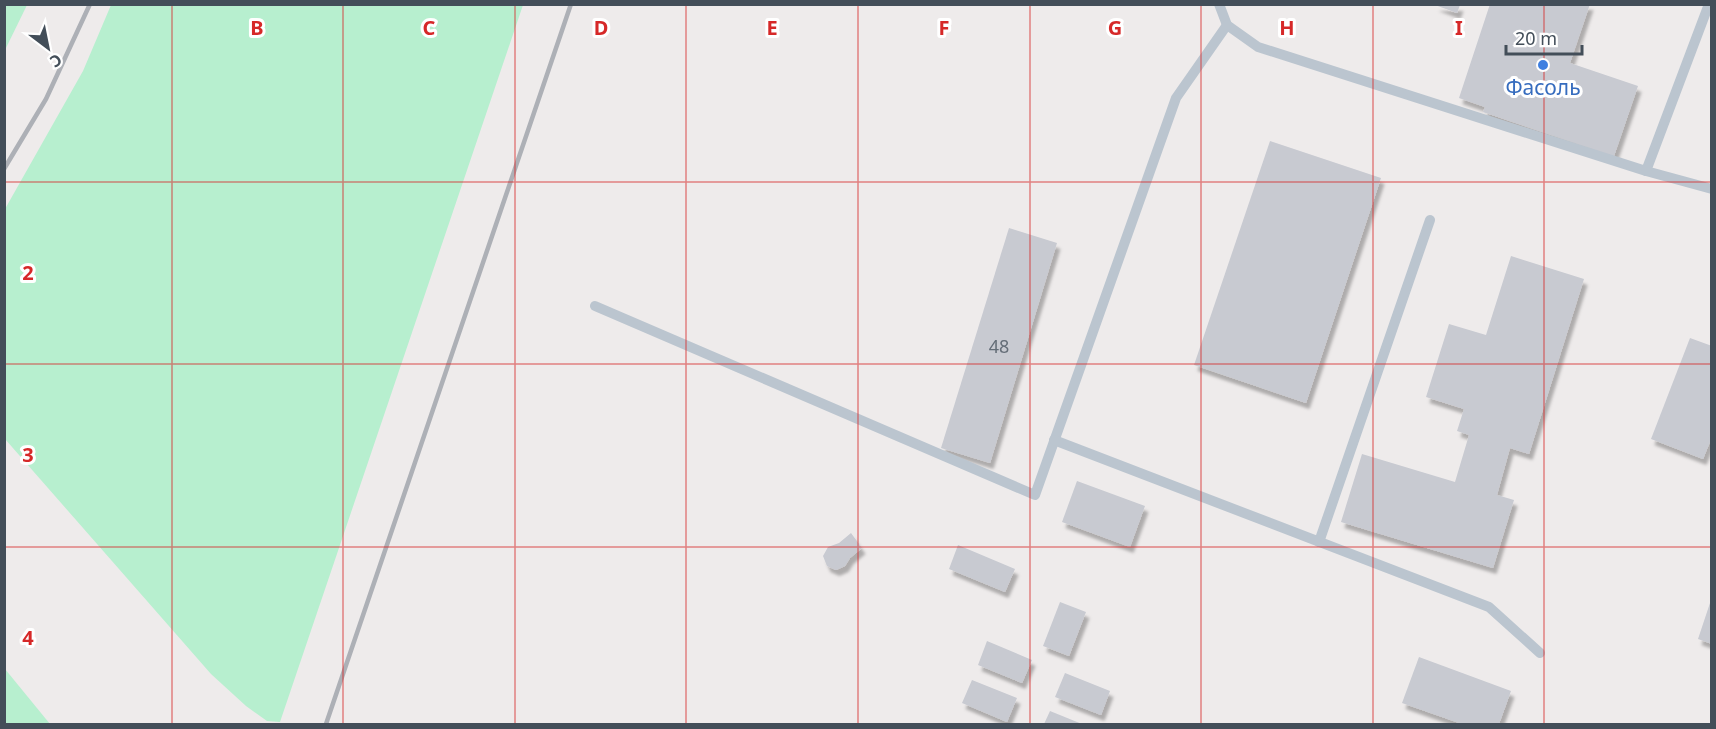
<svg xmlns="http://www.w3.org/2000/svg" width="1716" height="729" font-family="'Noto Sans',sans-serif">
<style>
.green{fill:#b7efcf}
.building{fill:#c8cad1;filter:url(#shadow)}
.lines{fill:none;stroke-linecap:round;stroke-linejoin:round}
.lane{stroke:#bbc5cf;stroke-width:10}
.rail{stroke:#adb0b6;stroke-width:4.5}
.grid{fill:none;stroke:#d62828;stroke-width:1.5;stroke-opacity:0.55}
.shop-dot{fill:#3f7fe0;stroke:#fff;stroke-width:2}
.labels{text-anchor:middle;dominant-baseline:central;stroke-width:6;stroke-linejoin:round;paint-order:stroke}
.number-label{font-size:18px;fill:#646d77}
.shop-label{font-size:21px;fill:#366cbe;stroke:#fff}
.grid-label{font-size:20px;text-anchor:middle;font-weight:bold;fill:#d62828;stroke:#fff;stroke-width:6;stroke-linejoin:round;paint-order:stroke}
</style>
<defs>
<filter id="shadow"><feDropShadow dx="3.5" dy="6" stdDeviation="1.5" flood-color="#0004"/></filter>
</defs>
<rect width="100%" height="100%" fill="#eeebeb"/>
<g class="green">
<path d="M5,4L27,5L5,50L4,5Z"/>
<path d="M111,5H523L280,722L267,721L246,706L211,674L5,439V209L83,71Z"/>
<path d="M4,669H5L50,724H5Z"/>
</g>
<g class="building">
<path d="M1490,4H1590L1570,63L1638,86L1614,156L1483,112L1485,107L1459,98Z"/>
<path d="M1435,5H1460L1457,13Z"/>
<path d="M1270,141L1381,178L1306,403L1194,365Z"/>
<path d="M1009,228L1057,243L990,463L941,448Z"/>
<path d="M1511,256L1584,279L1529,454L1510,448L1497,495L1514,500L1493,568L1341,522L1362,454L1455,482L1469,435L1457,431L1464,409L1426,397L1449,324L1486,335Z"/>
<path d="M1690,338L1712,346V437L1703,459L1651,439Z"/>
<path d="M1077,481L1145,506L1130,547L1062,522Z"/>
<path d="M851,533L862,548L850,558L845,566L836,570L827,566L823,556L828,547L839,543Z"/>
<path d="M958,545L1015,569L1005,592L949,569Z"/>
<path d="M1711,600H1712V644L1698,639Z"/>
<path d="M1060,602L1086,612L1069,656L1043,646Z"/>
<path d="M987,641L1032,660L1022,683L978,665Z"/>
<path d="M1419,657L1511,691L1499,724H1462L1402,703Z"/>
<path d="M1065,673L1110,691L1101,715L1055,697Z"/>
<path d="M972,680L1017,698L1007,722L962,703Z"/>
<path d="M1050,711L1082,724H1044Z"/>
</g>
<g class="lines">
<g class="lane">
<path d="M1219,4L1227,25L1258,47L1646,171L1712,189"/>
<path d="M1646,171L1709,4"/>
<path d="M595,306L1035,495L1176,98L1227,25"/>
<path d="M1054,440L1489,607L1540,653"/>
<path d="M1319,542L1430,220"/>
</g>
<g class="rail">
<path d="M4,169L46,99L90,4"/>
<path d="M326,724L571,4"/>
</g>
</g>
<path class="grid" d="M172,4V724M343,4V724M515,4V724M686,4V724M858,4V724M1030,4V724M1201,4V724M1373,4V724M1544,4V724M4,182H1712M4,364H1712M4,547H1712"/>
<circle class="shop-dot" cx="1543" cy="65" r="6"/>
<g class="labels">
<g class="number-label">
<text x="999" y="346">48</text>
</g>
<g class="shop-label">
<text x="1543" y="87">Фасоль</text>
</g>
</g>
<g class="grid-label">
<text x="257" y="35">B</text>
<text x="429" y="35">C</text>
<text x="601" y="35">D</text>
<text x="772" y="35">E</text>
<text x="944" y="35">F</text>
<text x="1115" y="35">G</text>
<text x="1287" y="35">H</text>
<text x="1459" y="35">I</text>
<text x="28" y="280">2</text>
<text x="28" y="462">3</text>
<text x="28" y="645">4</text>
</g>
<rect width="1716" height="729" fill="none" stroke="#434e59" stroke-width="12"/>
<g transform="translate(48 48) rotate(148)" stroke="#ffffff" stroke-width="4.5" paint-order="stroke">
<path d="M0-4.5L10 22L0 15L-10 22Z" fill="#434e59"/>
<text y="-9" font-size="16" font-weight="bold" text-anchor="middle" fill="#434e59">С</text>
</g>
<path d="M1506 45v9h76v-9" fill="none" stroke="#434e59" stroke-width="3"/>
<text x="1515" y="45" font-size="18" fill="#434e59" stroke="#ffffff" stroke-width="4.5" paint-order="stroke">20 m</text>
</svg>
